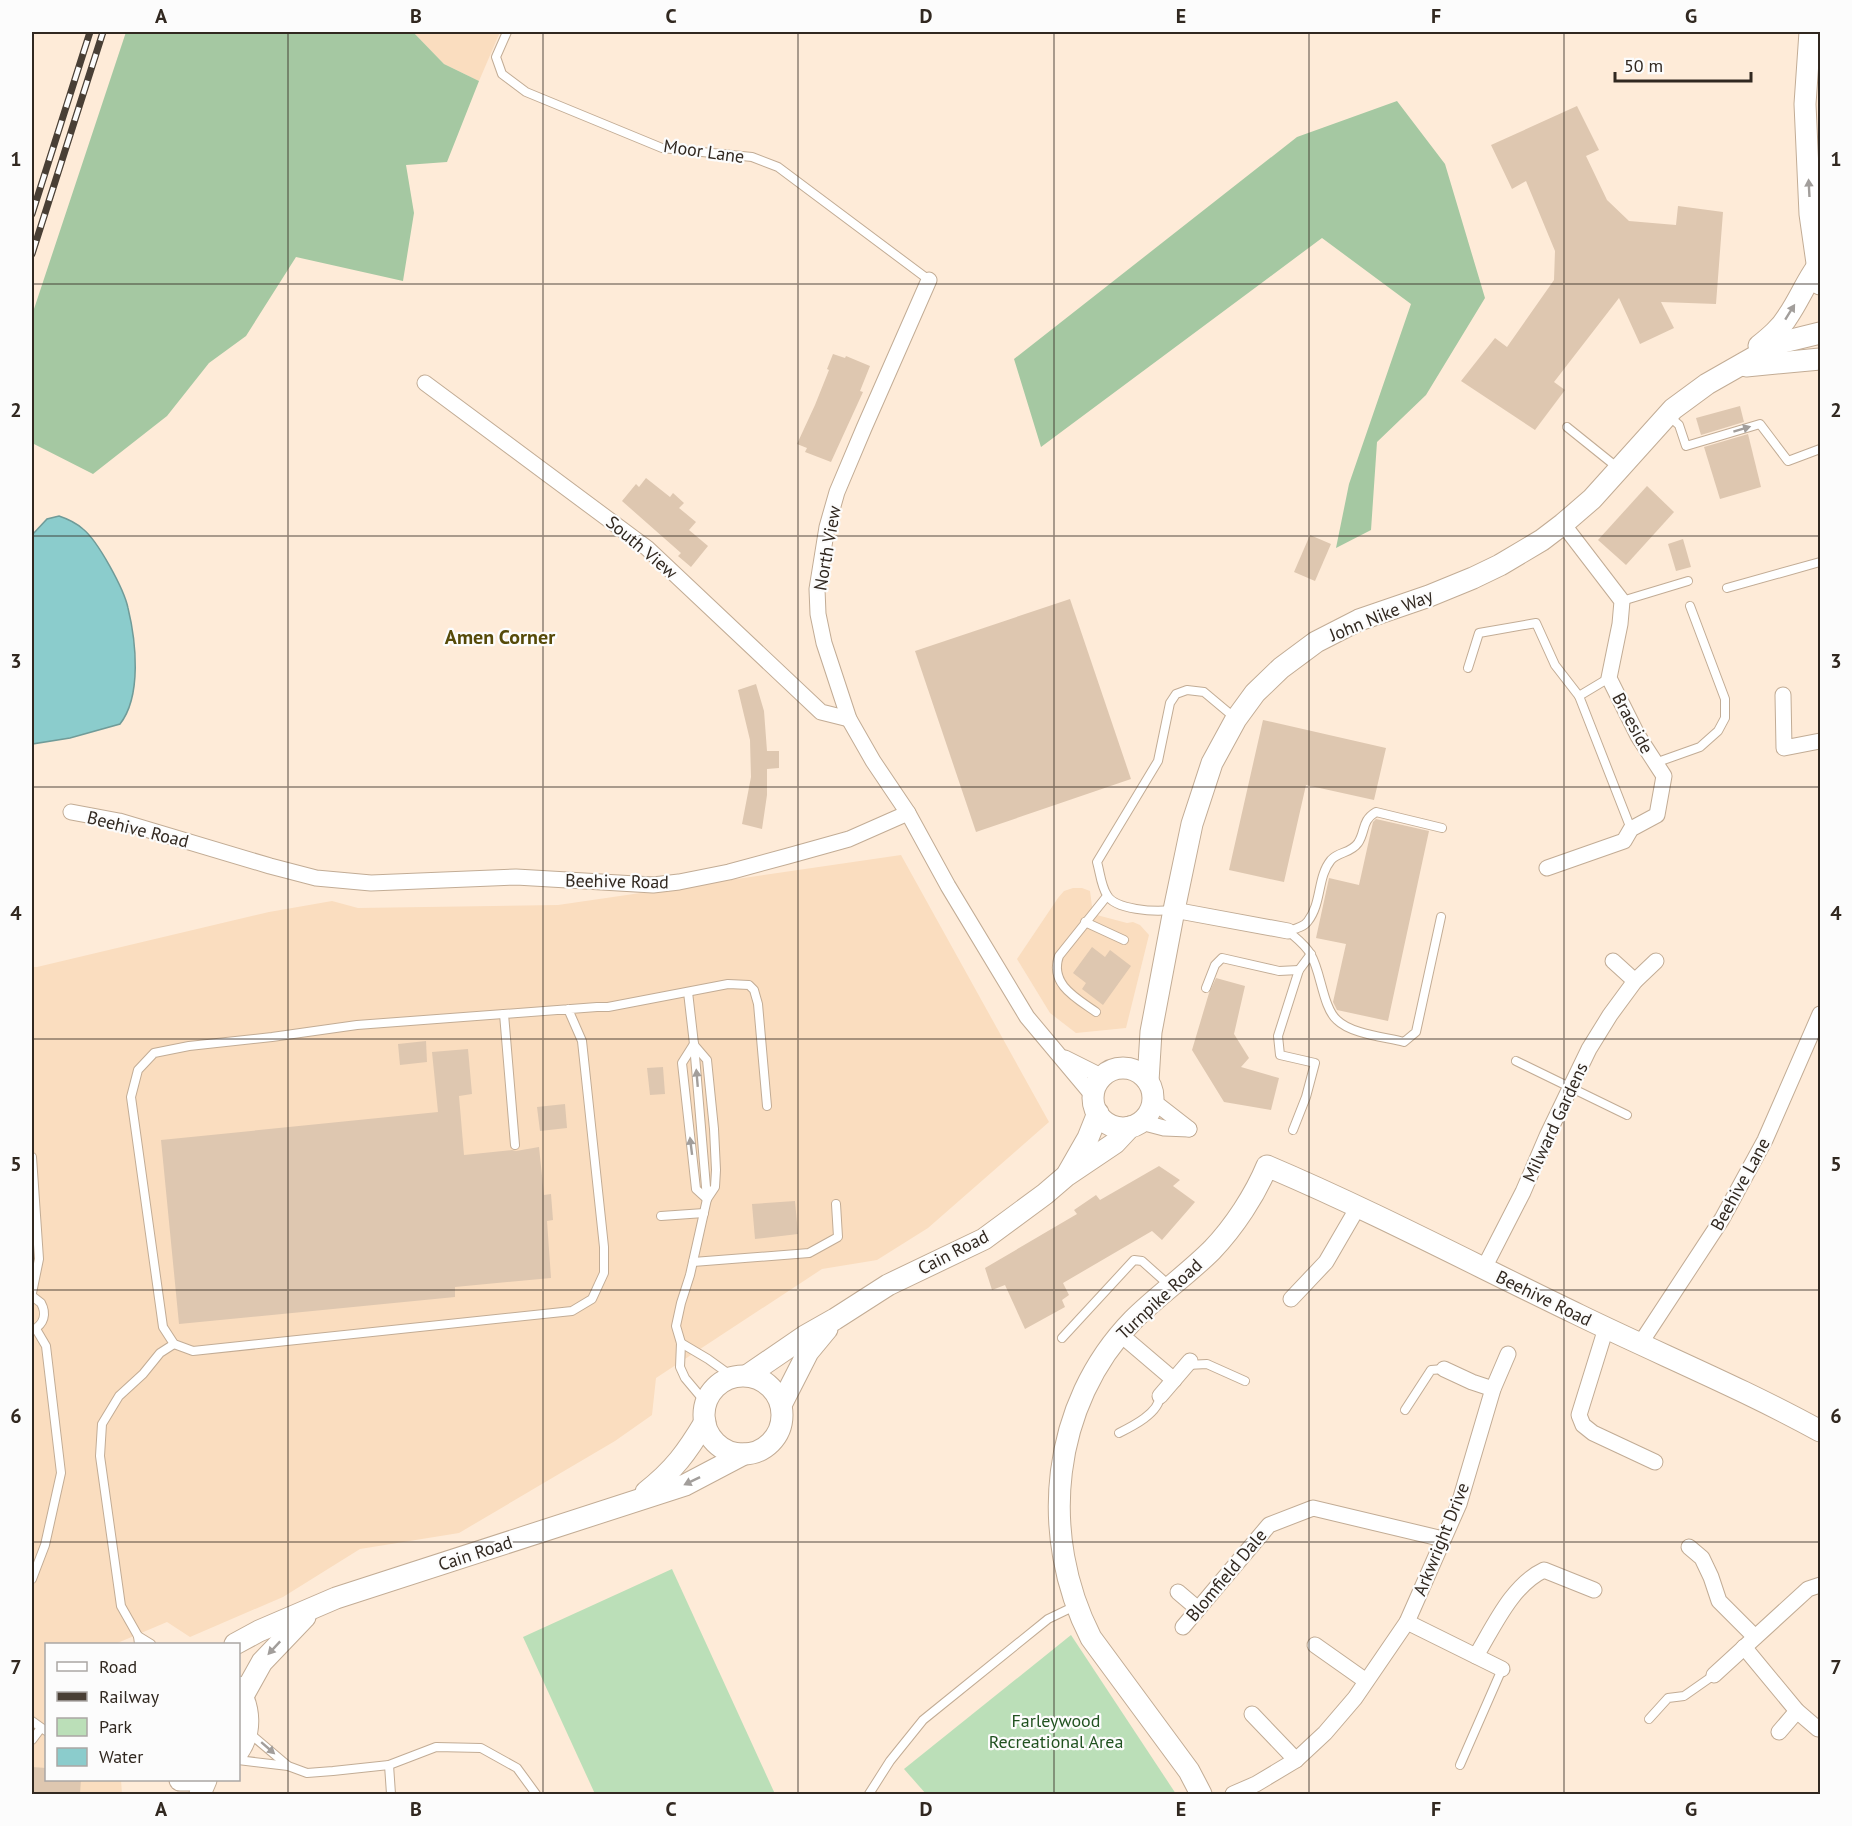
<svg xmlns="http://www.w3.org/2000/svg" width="1852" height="1826" font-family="'PT Sans',sans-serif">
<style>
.built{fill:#faddbf}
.green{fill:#bbdfb8}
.forest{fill:#a5c8a2}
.water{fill:#8bcccc;stroke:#709b98;stroke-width:1.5}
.building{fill:#dec7b0}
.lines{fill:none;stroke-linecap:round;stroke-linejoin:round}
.lane-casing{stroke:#c2ac95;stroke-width:10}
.street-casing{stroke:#c2ac95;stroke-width:17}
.secondary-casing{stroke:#c2ac95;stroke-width:23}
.lane{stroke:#fff;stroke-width:8}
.street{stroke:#fff;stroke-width:15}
.secondary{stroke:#fff;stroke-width:21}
.rail-casing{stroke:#493f35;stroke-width:7}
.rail{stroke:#fcfcfc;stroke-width:4.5;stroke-dasharray:14;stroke-linecap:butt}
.oneway{fill:#a29e9b}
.grid{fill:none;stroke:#312820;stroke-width:1.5;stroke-opacity:0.55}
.labels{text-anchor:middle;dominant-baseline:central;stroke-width:4.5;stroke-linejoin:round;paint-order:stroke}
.street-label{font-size:18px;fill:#312820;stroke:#fcfcfc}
.park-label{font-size:18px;fill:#215220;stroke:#fcfcfc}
.neighbourhood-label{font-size:20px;font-weight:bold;fill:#564a09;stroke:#fcfcfc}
.neatline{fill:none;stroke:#312820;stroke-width:2}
.grid-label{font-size:20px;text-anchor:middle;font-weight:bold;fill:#312820}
</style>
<rect width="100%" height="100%" fill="#feebd8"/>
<g class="built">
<path d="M413,32H500L479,81L444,64Z"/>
<path d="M901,855L1049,1122L928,1228L877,1260L822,1269L656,1378L652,1415L615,1441L459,1533L360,1549L283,1597L190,1637L167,1622L115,1644H46V1780H121L122,1794H32V967H37L269,912L332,901L358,908L558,905Z"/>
<path d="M1073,888H1082L1090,891L1093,914L1127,923L1133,922L1140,925L1149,935L1126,1028L1076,1033L1050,1013L1017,959L1058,898L1064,891Z"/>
</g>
<g class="green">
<path d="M672,1569L775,1794H595L523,1637Z"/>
<path d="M1071,1635L1176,1794H926L904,1769Z"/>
</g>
<g class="forest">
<path d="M126,32H413L444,64L479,81L447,162L406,165L414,213L403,281L296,257L246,336L209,363L167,416L93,474L32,443V315Z"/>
<path d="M1397,101L1445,164L1485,298L1426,395L1377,442L1371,530L1336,548L1349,484L1411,304L1322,238L1041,447L1014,359L1297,137Z"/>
</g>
<path class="water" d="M59,516C68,519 75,522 83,529C98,541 124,589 128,608C136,641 142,696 120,724L70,738L32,744V535L47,519Z"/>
<g class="building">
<path d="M1577,106L1599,150L1586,156L1607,200L1629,221L1676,225L1678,206L1723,212L1716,304L1661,302L1674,328L1640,344L1619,298L1554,382L1565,390L1535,430L1461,381L1495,338L1507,347L1554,280L1555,251L1526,181L1512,189L1491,145Z"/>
<path d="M833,354L845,358L846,356L870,366L860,391L863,392L831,462L805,452L807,448L797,444L815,405L829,370L827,369Z"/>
<path d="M1740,406L1744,422L1701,435L1696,418Z"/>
<path d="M1748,434L1761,487L1720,499L1704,447Z"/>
<path d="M646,478L670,497L673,493L684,503L679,508L696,522L689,530L708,546L691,567L678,556L681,553L622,501L636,484L639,487Z"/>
<path d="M1647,486L1674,512L1626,565L1598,540Z"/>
<path d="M1310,535L1331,544L1315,581L1294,572Z"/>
<path d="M1683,539L1691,567L1676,571L1668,544Z"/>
<path d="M1070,599L1131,779L976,832L915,651Z"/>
<path d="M756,684L764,711L767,751H779V768L767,769V795L762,829L742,824L751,777L750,740L738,690Z"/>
<path d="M1263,720L1386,748L1374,800L1306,785L1284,882L1229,870Z"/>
<path d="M1376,819L1429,831L1388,1021L1337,1010L1333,1002L1346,944L1316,938L1329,878L1359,885L1373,822Z"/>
<path d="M1092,947L1105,957L1110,950L1131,966L1103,1005L1082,989L1086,983L1073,973Z"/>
<path d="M1216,978L1245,986L1234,1034L1249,1058L1241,1067L1279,1078L1271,1110L1224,1102L1192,1050L1209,993Z"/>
<path d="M426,1041L427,1062L400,1065L398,1044Z"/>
<path d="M468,1049L472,1094L459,1096L464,1155L512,1150L516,1151L539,1147L544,1195L551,1194L553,1220L547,1221L551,1278L455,1287V1297L179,1324L161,1140L438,1112L432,1052Z"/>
<path d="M663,1067L665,1094L650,1095L647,1068Z"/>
<path d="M565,1104L567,1128L540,1131L537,1107Z"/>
<path d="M1159,1166L1180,1180L1173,1186L1195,1202L1162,1240L1152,1231L1063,1283L1069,1295L1062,1300L1065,1307L1025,1329L1005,1285L992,1290L985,1268L1077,1214L1074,1210L1096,1195L1100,1200Z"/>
<path d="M795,1201L798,1234L755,1239L752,1204Z"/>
<path d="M32,1767L46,1768V1779H81L80,1794H32Z"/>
</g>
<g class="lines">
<defs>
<g id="lane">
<path d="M507,32L496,57L502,74L526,92L662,148L752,157L778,167L929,280"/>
<path d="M1669,416L1679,425L1686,446L1760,424L1788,461L1820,449"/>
<path d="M1567,427L1618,468"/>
<path d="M1727,588L1820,562"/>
<path d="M1622,601L1688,581"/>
<path d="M1468,668L1479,633L1536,623L1555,665L1579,696"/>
<path d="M1609,678L1579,696L1631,829"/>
<path d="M1655,763L1700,747L1718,731L1725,718V699L1690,606"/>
<path d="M1171,910C1155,912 1115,910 1107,895C1101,886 1100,872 1097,862L1158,761L1170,703L1176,694L1187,690L1204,692L1235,718"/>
<path d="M1441,917L1416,1032L1404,1042C1385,1037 1351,1034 1337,1020C1323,1008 1321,972 1311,955C1306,945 1296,938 1288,931C1295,929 1304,927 1308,921C1322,903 1317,877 1331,860C1339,851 1350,854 1358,843C1366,831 1361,821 1376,812L1442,828"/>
<path d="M1085,922L1124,940"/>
<path d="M1206,988L1215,965L1222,958L1279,971L1299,970"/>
<path d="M688,992L694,1044L707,1199L690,1275L681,1303L676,1326L681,1343L680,1367L685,1378L706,1403"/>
<path d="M568,1009L582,1041L604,1247V1273L592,1299L572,1311L193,1351L174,1344L163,1327L131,1097L138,1070L154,1053L189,1046L272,1037L357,1025L597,1007H608L728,984L749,985L754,990L758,1004L767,1106"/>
<path d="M1096,1012C1076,998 1049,984 1059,956L1107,896"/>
<path d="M504,1014L515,1145"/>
<path d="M694,1044L682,1063L696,1189L707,1199"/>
<path d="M695,1046L707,1060L714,1129L716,1170L715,1187L707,1199"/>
<path d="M1516,1061L1627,1115"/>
<path d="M1293,1130L1306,1097L1315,1063L1280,1055L1278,1036L1299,970L1311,954"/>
<path d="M32,1157L39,1259L32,1293"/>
<path d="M661,1216L704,1213"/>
<path d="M693,1262L809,1253L838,1237L836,1204"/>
<path d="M32,1296L41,1303C47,1314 44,1324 33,1330"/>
<path d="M1062,1338L1134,1260L1142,1261L1170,1286"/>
<path d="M681,1343L708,1359L733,1377"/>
<path d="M1187,1365L1207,1364L1245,1381"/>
<path d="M1405,1410L1431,1370L1444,1369"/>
<path d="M1119,1433C1133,1426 1159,1413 1160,1396"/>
<path d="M32,1579L45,1545L61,1473L46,1346L36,1329"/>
<path d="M138,1636L151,1644"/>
<path d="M139,1644L138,1636L121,1606L100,1456L102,1424L119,1396L143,1374L160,1353L174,1344"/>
<path d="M1649,1719L1668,1698L1684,1696L1714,1675"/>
<path d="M32,1721L46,1731"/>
<path d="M248,1732L287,1765"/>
<path d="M32,1740L41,1728"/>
<path d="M238,1760L288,1766L307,1773L333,1771L389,1765L436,1747L481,1748L517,1768L536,1794"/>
<path d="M389,1765L391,1794"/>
<path d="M1460,1765L1502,1669"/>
<path d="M869,1794L890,1761L923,1720L1048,1619L1075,1606"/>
</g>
<g id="street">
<path d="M929,280L864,428L837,492L827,527L817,589L818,614L824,643L849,719L873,761L908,813L948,886L1027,1017L1094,1097"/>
<path d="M425,383L647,548L821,712L849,719"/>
<path d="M1783,695L1784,748L1820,741"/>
<path d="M71,812L119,821L270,866L316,878L371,883L516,877L653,885L679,882L729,872L788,856L849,839L908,813"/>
<path d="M1547,868L1624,841L1631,829L1657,815L1664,776L1638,736L1609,678L1620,624L1622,601L1563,524"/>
<path d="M1174,910L1288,931"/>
<path d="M1613,961L1635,981"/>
<path d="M1065,1058L1103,1077"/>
<path d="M1153,1101L1189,1129"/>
<path d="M1141,1122L1164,1128L1189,1129"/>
<path d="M1484,1268L1523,1192L1547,1136L1589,1049L1610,1015L1635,981L1656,961"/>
<path d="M1291,1299L1326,1262L1358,1207"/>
<path d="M1606,1328L1579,1415L1583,1425L1593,1433L1655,1462"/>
<path d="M1120,1334L1174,1380"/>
<path d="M1640,1344L1722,1219L1765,1140L1820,1014"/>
<path d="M1444,1369L1472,1382L1493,1389"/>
<path d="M1160,1396L1190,1361"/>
<path d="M1689,1547L1702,1558L1711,1577L1719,1601L1755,1637"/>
<path d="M1178,1592L1198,1609"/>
<path d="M1407,1622L1502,1669"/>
<path d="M1183,1627L1269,1525L1313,1508L1443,1539"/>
<path d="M1315,1645L1366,1681"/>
<path d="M1744,1647L1797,1711L1818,1729"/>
<path d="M1476,1656C1494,1626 1512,1585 1544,1570L1594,1590"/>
<path d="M1714,1675L1808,1589L1820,1585"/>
<path d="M1252,1714L1296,1760"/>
<path d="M1779,1732L1797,1711"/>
<path d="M1233,1794L1256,1784L1296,1760L1325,1733L1355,1698L1407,1622L1459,1504L1493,1389L1508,1354"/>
</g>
<g id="secondary">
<path d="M1810,32L1805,104L1810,214L1820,284"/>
<path d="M1759,346C1770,337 1781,328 1788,316C1799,300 1806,282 1817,267"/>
<path d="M1746,366L1820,359"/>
<circle cx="1123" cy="1098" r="30"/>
<path d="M1148,1081L1151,1032L1174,910L1192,824L1212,763L1236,719L1255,693L1281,668L1316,642L1359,620L1429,596L1473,578L1500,565L1542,540L1563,524L1592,499L1673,409L1707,384L1779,343L1820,333"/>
<path d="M1068,1173L1088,1138L1098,1113"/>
<path d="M748,1375L805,1336L835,1319L888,1285L984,1239L1045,1194L1066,1176L1115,1143L1130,1127"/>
<circle cx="743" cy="1415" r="39"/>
<path d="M781,1405L808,1352L827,1329"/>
<path d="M646,1492C674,1470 687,1452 705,1422"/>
<path d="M235,1644L259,1631L336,1598L685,1485L744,1454"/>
<path d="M238,1687C250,1708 252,1732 238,1752"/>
<path d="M243,1696L262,1662L305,1617"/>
<path d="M180,1780H195"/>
<path d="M200,1794L206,1780"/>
<path d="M1201,1794L1189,1771L1091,1638C1038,1535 1051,1404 1133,1320C1158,1295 1187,1275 1212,1250C1234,1227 1255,1195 1267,1166C1373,1211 1475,1265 1579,1315C1659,1354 1742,1388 1820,1431"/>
</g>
</defs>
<use href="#lane" class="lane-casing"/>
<use href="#street" class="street-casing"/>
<use href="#secondary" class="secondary-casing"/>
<use href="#lane" class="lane"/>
<use href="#street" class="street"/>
<use href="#secondary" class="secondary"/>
<defs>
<g id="rail">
<path d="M32,214L90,32"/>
<path d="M32,254L103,32"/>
</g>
</defs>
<use href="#rail" class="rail-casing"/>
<use href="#rail" class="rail"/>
</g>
<defs><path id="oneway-solid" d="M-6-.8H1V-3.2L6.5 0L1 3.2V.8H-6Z" transform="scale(1.5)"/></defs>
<g class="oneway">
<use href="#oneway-solid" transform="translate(1809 188) rotate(-93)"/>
<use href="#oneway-solid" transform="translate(1790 312) rotate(-58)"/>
<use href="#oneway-solid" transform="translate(1742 429) rotate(-17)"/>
<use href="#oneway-solid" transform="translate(697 1078) rotate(-95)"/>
<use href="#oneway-solid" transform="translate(691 1146) rotate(-97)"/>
<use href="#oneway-solid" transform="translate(692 1481) rotate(154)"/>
<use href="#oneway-solid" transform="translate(274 1648) rotate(133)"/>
<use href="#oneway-solid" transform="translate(268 1748) rotate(41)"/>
</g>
<path class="grid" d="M288,32V1794M543,32V1794M798,32V1794M1054,32V1794M1309,32V1794M1564,32V1794M32,284H1820M32,536H1820M32,787H1820M32,1039H1820M32,1290H1820M32,1542H1820"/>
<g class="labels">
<g class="street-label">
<text transform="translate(704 151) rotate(8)">Moor Lane</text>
<text transform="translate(642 547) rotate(40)">South View</text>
<text transform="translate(827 548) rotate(-80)">North View</text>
<text transform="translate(1381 615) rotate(-22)">John Nike Way</text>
<text transform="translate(1633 723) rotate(62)">Braeside</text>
<text transform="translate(138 829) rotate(14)">Beehive Road</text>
<text transform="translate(617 881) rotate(1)">Beehive Road</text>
<text transform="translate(1555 1122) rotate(-65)">Milward Gardens</text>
<text transform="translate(1740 1184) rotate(-61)">Beehive Lane</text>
<text transform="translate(953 1252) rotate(-27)">Cain Road</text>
<text transform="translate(1544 1298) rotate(26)">Beehive Road</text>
<text transform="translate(1159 1299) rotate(-43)">Turnpike Road</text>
<text transform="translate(1441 1539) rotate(-68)">Arkwright Drive</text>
<text transform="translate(475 1553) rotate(-18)">Cain Road</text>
<text transform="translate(1226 1575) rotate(-50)">Blomfield Dale</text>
</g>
<g class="park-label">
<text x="1056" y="1720">Farleywood<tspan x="1056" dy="21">Recreational Area</tspan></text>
</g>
<g class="neighbourhood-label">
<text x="500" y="637">Amen Corner</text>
</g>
</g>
<rect width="1852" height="1826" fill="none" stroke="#fcfcfc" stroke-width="66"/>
<rect x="45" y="1643" width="195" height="138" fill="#fcfcfc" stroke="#aba7a4" stroke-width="1.5"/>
<rect x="57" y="1662" width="30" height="9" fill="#ffffff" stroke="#aba7a4" stroke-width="1.5"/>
<text x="99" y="1673" font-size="18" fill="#312820">Road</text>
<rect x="57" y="1692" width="30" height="9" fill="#493f35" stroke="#aba7a4" stroke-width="1.5"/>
<text x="99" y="1703" font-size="18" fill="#312820">Railway</text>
<rect x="57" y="1718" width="30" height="18" fill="#bbdfb8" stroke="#aba7a4" stroke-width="1.5"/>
<text x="99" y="1733" font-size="18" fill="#312820">Park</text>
<rect x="57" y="1748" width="30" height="18" fill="#8bcccc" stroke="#aba7a4" stroke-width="1.5"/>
<text x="99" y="1763" font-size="18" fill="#312820">Water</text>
<path d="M1615 72v9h136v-9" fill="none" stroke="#312820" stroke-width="3"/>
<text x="1624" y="72" font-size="18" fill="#312820" stroke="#fcfcfc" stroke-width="4.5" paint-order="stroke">50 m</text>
<rect x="33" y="33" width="1786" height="1760" class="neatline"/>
<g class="grid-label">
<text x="161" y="23">A</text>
<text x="416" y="23">B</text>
<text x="671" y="23">C</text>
<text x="926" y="23">D</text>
<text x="1181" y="23">E</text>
<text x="1436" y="23">F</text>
<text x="1691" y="23">G</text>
<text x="16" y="166">1</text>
<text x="1836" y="166">1</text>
<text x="16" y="417">2</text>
<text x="1836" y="417">2</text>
<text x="16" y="668">3</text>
<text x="1836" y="668">3</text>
<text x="16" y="920">4</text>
<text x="1836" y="920">4</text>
<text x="16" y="1171">5</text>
<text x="1836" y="1171">5</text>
<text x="16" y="1423">6</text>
<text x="1836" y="1423">6</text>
<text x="16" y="1674">7</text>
<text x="1836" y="1674">7</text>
<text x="161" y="1816">A</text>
<text x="416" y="1816">B</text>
<text x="671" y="1816">C</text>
<text x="926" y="1816">D</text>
<text x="1181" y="1816">E</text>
<text x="1436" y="1816">F</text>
<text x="1691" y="1816">G</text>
</g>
</svg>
